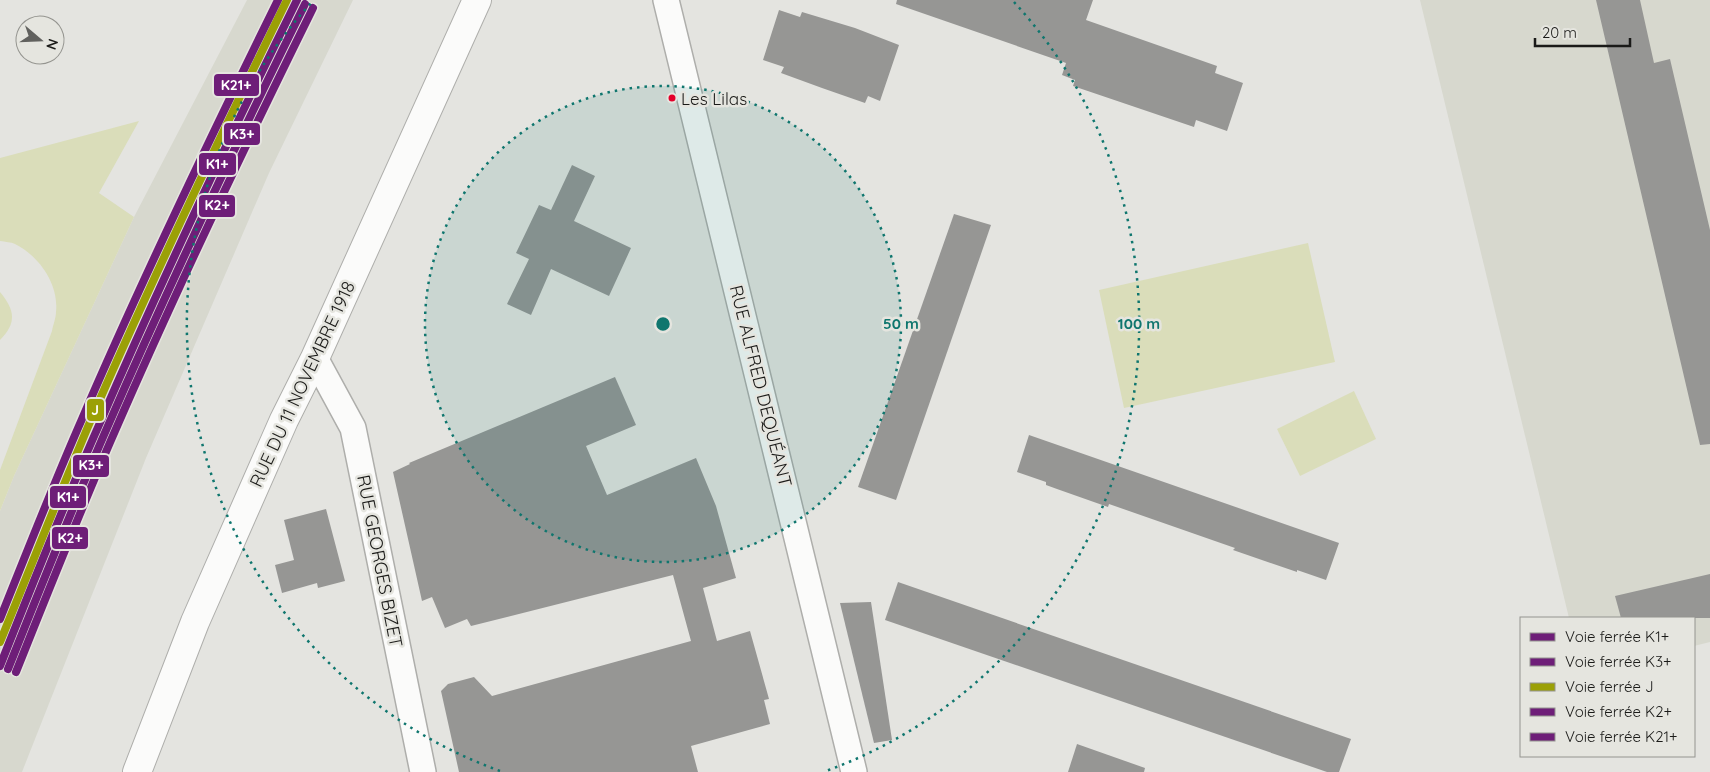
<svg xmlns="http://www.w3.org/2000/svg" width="1710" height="772" font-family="Quicksand,sans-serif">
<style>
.built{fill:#d7d8ce}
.green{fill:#daddba}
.building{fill:#969694}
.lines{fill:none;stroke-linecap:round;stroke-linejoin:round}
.minor-casing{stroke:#aeaeab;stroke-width:28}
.tertiary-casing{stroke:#aeaeab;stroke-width:30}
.minor{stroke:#fbfbfa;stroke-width:25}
.tertiary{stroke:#fbfbfa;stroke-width:28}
.rail-1-casing{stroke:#e5e5df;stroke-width:11}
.rail-2-casing{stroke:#e5e5df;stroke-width:11}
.rail-3-casing{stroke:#e5e5df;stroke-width:11}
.rail-4-casing{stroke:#e5e5df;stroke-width:11}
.rail-5-casing{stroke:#e5e5df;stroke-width:11}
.rail-1{stroke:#6e1e78;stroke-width:8}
.rail-2{stroke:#6e1e78;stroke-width:8}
.rail-3{stroke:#9ba006;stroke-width:8}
.rail-4{stroke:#6e1e78;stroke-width:8}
.rail-5{stroke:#6e1e78;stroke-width:8}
.ring{fill:none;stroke:#0f766e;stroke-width:2.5;stroke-dasharray:2.5 5}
.bus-dot{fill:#e4002b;stroke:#e5e5df;stroke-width:2}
.labels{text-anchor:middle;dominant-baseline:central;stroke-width:5;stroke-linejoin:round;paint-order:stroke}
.bus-label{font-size:17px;fill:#1a1a18;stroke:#e5e5df;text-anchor:start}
.street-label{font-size:18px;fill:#1a1a18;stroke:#e5e5df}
.centre{fill:#0f766e;stroke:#e5e5df;stroke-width:2.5}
.ring-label{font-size:15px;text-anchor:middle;font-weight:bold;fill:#0f766e;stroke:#e5e5df;stroke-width:5;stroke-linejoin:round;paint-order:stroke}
.line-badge{stroke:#e5e5df;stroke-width:2}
.badge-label{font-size:14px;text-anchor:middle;font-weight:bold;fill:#fff}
</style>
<rect width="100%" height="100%" fill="#e4e4e0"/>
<g class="built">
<path d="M247,0H353L269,173L146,458L22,772H0V511L14,476L134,217Z"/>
<path d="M1420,0H1710V642L1694,646V618H1569Z"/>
</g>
<g class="green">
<path d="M139,121L99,193L134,217L14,476L0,511V470L52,331C53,325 56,318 56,312C59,284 39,256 15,244C11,242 5,242 0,241V158Z"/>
<path d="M1308,243L1335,362L1124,408L1099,290Z"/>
<path d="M0,292C15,310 17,323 0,340Z"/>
<path d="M1354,391L1376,439L1300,476L1277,429Z"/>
</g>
<g class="building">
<path d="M897,0H1093L1086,20L1217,66L1215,73L1243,83L1227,131L1196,120L1194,127L1073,86L1075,80L1062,75L1066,63L896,4Z"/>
<path d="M1596,0H1640L1654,63L1670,59L1710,230V444L1700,445Z"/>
<path d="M779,10L800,17L802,12L855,28L899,45L880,101L868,96L865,103L822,88L781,73L784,67L763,60Z"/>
<path d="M572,165L595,176L574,221L631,248L609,296L551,269L531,315L507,304L529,259L516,253L539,205L551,210Z"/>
<path d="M954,214L991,225L896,500L858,487Z"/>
<path d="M615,377L636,425L586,446L607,495L696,458L716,506L736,578L703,588L717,641L750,631L769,699L764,700L770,724L691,746L698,772H459L441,691L448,684L474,677L492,696L691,641L673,575L471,626L467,619L445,628L432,597L422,601L393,472L410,464L409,463Z"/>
<path d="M1029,435L1339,543L1326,580L1297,570V572L1233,550L1235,548L1109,504L1108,507L1057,489L1046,485V482L1017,472Z"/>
<path d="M326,509L345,581L318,588L317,583L282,593L275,565L294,560L284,520Z"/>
<path d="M1710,574V618H1621L1615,596Z"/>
<path d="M898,582L1351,739L1339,772H1327L885,620Z"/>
<path d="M871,602L892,740L874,743L840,603Z"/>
<path d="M1077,744L1145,768L1144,772H1068Z"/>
</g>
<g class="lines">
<defs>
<g id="minor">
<path d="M666,0L854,772"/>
<path d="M315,358L353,428L423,772"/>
</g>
<path id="tertiary" d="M137,772L195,622L284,420L315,358L477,0"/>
</defs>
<use href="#minor" class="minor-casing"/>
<use href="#tertiary" class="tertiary-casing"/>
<use href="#minor" class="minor"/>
<use href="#tertiary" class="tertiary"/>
<defs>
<path id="rail-1" d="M0,666C32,585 64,504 99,425C161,281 228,140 297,0"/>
<path id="rail-2" d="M8,669C40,589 72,508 107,428C169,285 236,144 305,4"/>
<path id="rail-3" d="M0,642C30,569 59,495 90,422C152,279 219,139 287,0"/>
<path id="rail-4" d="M16,672C48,592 80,511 115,431C177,288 244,148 313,8"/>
<path id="rail-5" d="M0,619C27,552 53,485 82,419C143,277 210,138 278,0"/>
</defs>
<use href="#rail-1" class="rail-1-casing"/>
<use href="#rail-2" class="rail-2-casing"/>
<use href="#rail-3" class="rail-3-casing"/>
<use href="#rail-4" class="rail-4-casing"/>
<use href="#rail-5" class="rail-5-casing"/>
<use href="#rail-1" class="rail-1"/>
<use href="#rail-2" class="rail-2"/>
<use href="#rail-3" class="rail-3"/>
<use href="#rail-4" class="rail-4"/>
<use href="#rail-5" class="rail-5"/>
</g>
<circle cx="663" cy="324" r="238" fill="#0f766e" fill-opacity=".12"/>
<g class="ring">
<circle cx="663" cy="324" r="238"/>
<path d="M500 771A476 476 0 0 1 312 2M1014 2A476 476 0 0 1 826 771"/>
</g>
<circle class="bus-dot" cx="672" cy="98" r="4.5"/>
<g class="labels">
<g class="bus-label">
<text x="681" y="98">Les Lilas</text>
</g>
<g class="street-label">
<text transform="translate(302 384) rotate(-65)">RUE DU 11 NOVEMBRE 1918</text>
<text transform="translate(761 386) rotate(76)">RUE ALFRED DEQUÉANT</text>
<text transform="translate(380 561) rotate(79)">RUE GEORGES BIZET</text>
</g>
</g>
<circle cx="663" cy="324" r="8" class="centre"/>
<g class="ring-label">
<text x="901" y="329">50 m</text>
<text x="1139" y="329">100 m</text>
</g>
<g class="line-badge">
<rect x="213" y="73" width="47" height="24" rx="5" fill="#6e1e78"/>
<rect x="223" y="122" width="38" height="24" rx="5" fill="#6e1e78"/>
<rect x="198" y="152" width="39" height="24" rx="5" fill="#6e1e78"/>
<rect x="198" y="194" width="38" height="24" rx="5" fill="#6e1e78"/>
<rect x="86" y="398" width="19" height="24" rx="5" fill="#9ba006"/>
<rect x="72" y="454" width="38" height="24" rx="5" fill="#6e1e78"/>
<rect x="49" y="485" width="38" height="24" rx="5" fill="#6e1e78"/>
<rect x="51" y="526" width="38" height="24" rx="5" fill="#6e1e78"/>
</g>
<g class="badge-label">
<text x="236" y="90">K21+</text>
<text x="242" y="139">K3+</text>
<text x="217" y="169">K1+</text>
<text x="217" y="210">K2+</text>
<text x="95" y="415">J</text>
<text x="91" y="470">K3+</text>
<text x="68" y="502">K1+</text>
<text x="70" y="543">K2+</text>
</g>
<rect x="1520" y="617" width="175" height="140" fill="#e5e5df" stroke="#94948f"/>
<rect x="1530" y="633" width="25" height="8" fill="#6e1e78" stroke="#94948f"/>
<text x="1565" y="642" font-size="15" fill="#1a1a18">Voie ferrée K1+</text>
<rect x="1530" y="658" width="25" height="8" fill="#6e1e78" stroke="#94948f"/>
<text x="1565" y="667" font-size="15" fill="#1a1a18">Voie ferrée K3+</text>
<rect x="1530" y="683" width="25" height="8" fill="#9ba006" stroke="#94948f"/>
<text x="1565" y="692" font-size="15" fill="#1a1a18">Voie ferrée J</text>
<rect x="1530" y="708" width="25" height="8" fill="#6e1e78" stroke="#94948f"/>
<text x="1565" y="717" font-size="15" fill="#1a1a18">Voie ferrée K2+</text>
<rect x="1530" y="733" width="25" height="8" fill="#6e1e78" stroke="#94948f"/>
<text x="1565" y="742" font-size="15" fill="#1a1a18">Voie ferrée K21+</text>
<g transform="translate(40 40) rotate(109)"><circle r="24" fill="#e5e5df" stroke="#94948f"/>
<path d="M0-4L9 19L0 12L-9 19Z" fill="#61615e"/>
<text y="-8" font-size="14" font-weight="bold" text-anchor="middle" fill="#1a1a18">N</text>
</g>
<path d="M1535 38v8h95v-8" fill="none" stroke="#1a1a18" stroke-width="2.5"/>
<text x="1542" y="38" font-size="15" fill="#1a1a18" stroke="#e5e5df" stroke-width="4" paint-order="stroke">20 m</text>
</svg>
